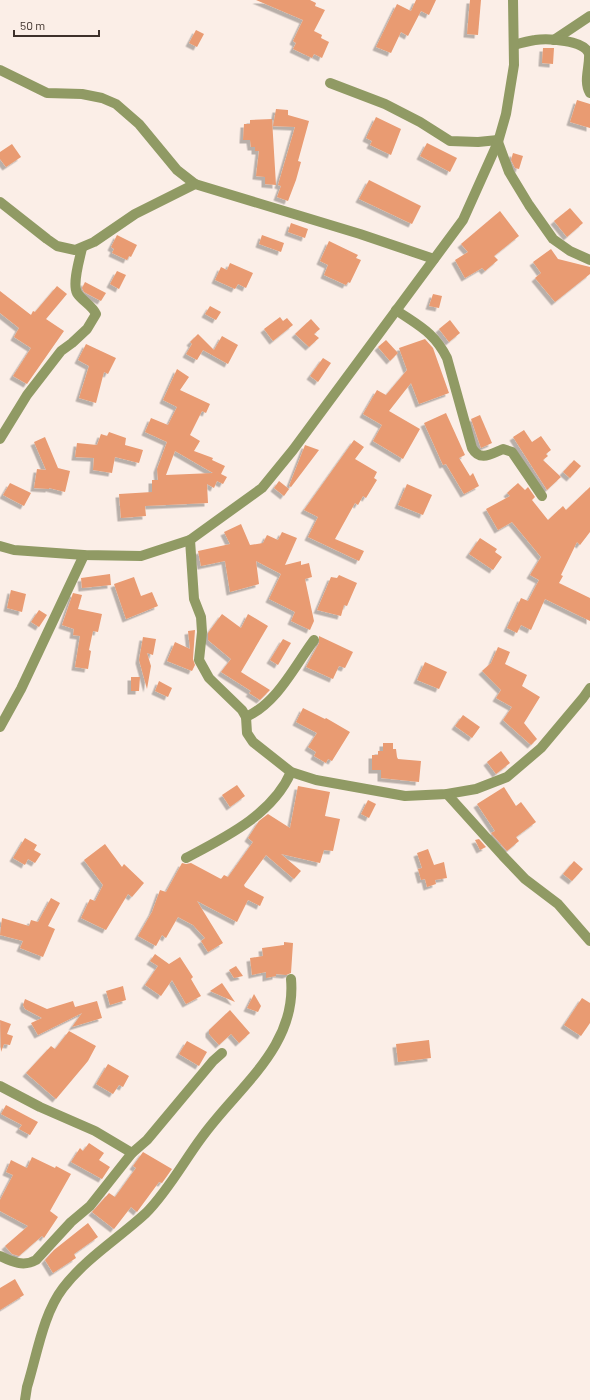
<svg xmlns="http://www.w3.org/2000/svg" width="590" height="1400" font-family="Barlow,sans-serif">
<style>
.building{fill:#e99b72;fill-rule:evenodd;filter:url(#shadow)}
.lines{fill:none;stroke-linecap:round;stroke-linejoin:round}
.minor{stroke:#909a64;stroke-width:10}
</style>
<defs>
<filter id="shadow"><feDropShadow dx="-3.5" dy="3.5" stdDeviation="0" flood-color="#0004"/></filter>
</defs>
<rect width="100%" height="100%" fill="#fbeee7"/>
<g class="building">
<path d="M256,0H310L316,3L315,6L325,10L314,31L322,35L321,38L329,42L322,58L314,54L312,58L293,49L296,43L293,41L303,20Z"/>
<path d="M416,0H436L429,15L421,11L408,36L401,32L391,53L376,47L397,4L411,11Z"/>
<path d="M470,0H481L478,35L467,34Z"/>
<path d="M196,30L204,34L197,47L189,43Z"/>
<path d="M543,48H554L553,64L542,63Z"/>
<path d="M577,100L590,104V128L570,122Z"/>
<path d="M276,109L288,110V115L309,121L298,161L301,162L296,180L288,201L277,197L281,186L278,185L295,127L273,126Z"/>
<path d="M376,117L401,129L391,155L370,145L372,141L366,138Z"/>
<path d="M272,119L276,185L265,184V177L256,176L259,151H255V147H251L250,140H243L244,124H250V120Z"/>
<path d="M427,143L457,158L450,172L420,156Z"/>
<path d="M12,144L21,157L6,167L0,159V152Z"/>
<path d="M513,153L523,156L519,169L515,168L511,160Z"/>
<path d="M369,180L421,206L412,224L359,199Z"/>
<path d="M570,208L583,223L567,237L554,221Z"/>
<path d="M500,211L519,236L494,256L498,260L485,271L482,268L465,278L455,260L468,252L461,244Z"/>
<path d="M291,223L308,229L305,238L288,232Z"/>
<path d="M117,235L137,245L131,257L129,256L127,260L112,253L114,249L111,247Z"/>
<path d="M262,235L284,243L281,252L259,244Z"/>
<path d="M329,241L358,255L356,258L361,260L350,283L348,282L346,285L324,275L328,265L320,261Z"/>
<path d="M551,249L558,259L590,267V274L555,302L535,278L541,273L533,262Z"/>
<path d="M230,263L253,273L246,288L238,284L235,289L215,280L221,267L227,270Z"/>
<path d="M117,271L126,275L119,289L110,284Z"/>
<path d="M85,282L106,293L101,301L84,292L82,288Z"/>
<path d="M57,286L67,294L46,319L64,331L27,384L13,376L31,348L14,337L19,328L0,313V291L31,315L33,311L35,312Z"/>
<path d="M433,294L442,296L439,308L429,306Z"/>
<path d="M210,306L221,312L216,320L205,314Z"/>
<path d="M280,317L283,321L287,318L293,325L273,341L264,329Z"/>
<path d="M311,319L320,329L314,334L319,338L309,347L295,334Z"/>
<path d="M450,320L460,333L449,342L439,329Z"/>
<path d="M198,334L214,350L222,336L238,345L228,364L203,350L197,360L186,354L192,344L190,342Z"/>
<path d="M425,339L433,348L449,393L419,404L411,383L389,411L420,429L403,459L373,441L382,425L363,414L377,390L386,395L407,370L399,348Z"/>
<path d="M386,340L398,353L390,361L378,347Z"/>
<path d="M86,344L116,358L108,374L104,372L96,403L79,398L89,366L78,360Z"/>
<path d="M323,358L331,363L318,382L310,376Z"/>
<path d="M177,369L189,377L180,390L210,404L206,413L202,411L190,435L200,441L194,451L213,458L212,460L225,466L221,474L227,477L223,484L217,481L214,488L207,484L208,503L145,506L146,516L121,518L119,494L152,492V480H158L157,469L167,442L145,432L151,418L168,425L177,407L163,400ZM175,451L213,473L166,475Z"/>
<path d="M446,413L465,455L459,458L470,476L473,473L479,486L464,494L446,464L443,465L424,423Z"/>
<path d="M480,415L492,443L481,448L471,419Z"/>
<path d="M524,430L532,442L541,436L551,450L546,454L548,456L543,460L561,477L547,490L513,437Z"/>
<path d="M109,432L126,438L125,445L143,450L139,463L115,457L112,473L93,470L94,458L75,457L77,443L97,445L101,434L107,436Z"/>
<path d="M45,437L58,468L70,471L65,492L49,488V489L34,488L37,469L46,470L34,442Z"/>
<path d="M354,440L364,447L355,459L377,472L374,478L377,480L366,498L363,496L358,505L355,503L335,539L364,551L359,561L308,537L318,517L304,510Z"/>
<path d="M305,445L319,450L291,487L289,486Z"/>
<path d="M574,460L581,466L570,478L563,472Z"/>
<path d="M279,481L289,489L284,496L274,488Z"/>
<path d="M10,483L31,493L24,506L3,495Z"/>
<path d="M518,483L525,490L528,487L535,497L532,500L548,520L563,506L566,510L590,487V532L580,545L577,542L561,575L563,576L559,583L590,598V621L545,599L531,630L521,625L517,633L507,628L521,598L528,601L539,580L530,575L541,557L512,522L498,530L486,509L510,496L507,493Z"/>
<path d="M407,484L432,495L423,515L398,505Z"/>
<path d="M241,524L250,545L263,543L267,535L278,540L282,532L297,538L285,565L301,561V565L309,563L312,577L305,579L314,621L310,630L291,621L295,612L269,599L281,574L256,561L259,584L230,592L225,561L201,566L198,551L230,544L224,532Z"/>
<path d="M480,538L497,549L495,552L502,557L493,570L469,554Z"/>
<path d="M110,574L111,585L82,588L81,578Z"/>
<path d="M339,575L357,583L347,606L344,605L341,616L317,610L331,577L337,578Z"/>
<path d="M134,577L141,596L152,592L158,606L126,619L114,584Z"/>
<path d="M11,590L26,594L22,612L7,608Z"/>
<path d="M73,593L82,595L78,609L102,614L98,632L93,631L89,650L91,651L88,669L75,667L80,636L73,635L74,629L62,625Z"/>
<path d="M39,610L47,615L39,627L31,622Z"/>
<path d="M222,614L241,628L248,614L268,626L241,672L270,690L260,700L249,693L251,691L221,672L231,659L208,640V633Z"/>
<path d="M195,630L193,659L195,665L192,671L167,661L175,642L190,649L188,631Z"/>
<path d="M319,636L353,652L345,668L339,666L333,679L306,667L319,643Z"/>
<path d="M143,637L156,639L153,655L147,653L151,666L147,689L139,660Z"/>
<path d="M283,639L291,643L278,665L270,660Z"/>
<path d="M498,647L510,652L505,664L527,675L522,686L540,697L524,723L537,739L531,745L503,720L512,707L496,698L501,690L482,671L491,663Z"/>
<path d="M425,662L447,672L439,689L417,680Z"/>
<path d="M131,677H140L139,691H131Z"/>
<path d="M159,681L172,688L168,697L155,691Z"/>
<path d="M303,708L325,719L326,718L350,732L332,761L328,759L326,763L314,756L316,752L308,747L317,733L296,722Z"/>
<path d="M463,715L480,727L472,738L455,726Z"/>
<path d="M383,743H393V749H396L397,757L398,759L421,761L419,782L381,778V770H372V755H378V751H383Z"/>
<path d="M501,751L510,763L496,774L487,762Z"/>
<path d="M237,785L245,796L230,807L222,795Z"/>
<path d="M298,786L330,792L325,816L340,819L333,851L324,850L320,863L281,854L301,871L294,879L266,855L244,885L245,887L264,897L260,906L248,900L237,922L197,901L223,943L208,952L201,941L205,938L193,925L178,917L166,938L162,935L156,946L138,936L152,912L160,890L166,892L182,863L186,864L191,863L221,879L224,875L228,877L253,842L248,838L259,821L268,814L290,828Z"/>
<path d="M504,787L516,806L521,802L536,822L516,837L519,841L507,851L491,833L495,831L477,804Z"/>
<path d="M368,800L376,804L369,818L361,814Z"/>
<path d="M25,838L37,845L34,850L41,854L35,863L28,859L25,865L13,858Z"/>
<path d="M479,839L486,847L480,850L475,840Z"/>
<path d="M105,844L122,867L124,864L144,883L132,897L128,894L106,930L81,918L90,899L95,901L103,885L84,860Z"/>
<path d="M428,849L434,865L444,862L447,878L435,880L436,884L427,887L425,879L421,880L418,869L422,868L417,853Z"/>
<path d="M574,861L583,869L572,881L563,874Z"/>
<path d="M51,898L60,903L48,926L55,929L43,957L20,948L23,941L0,935L2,918L29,926L31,920L38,922Z"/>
<path d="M284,942L293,943L291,973L286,975L276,974V976L266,978V972L252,975L250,958L263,956L262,948L284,945Z"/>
<path d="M155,954L169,964L180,957L193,977L191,979L201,996L186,1004L172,980L161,996L145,985L158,966L150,961Z"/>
<path d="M236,966L243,976L234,978L229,970Z"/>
<path d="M222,983L235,1002L210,991Z"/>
<path d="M123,986L126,1000L110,1005L106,991Z"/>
<path d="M254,994L261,1006L258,1012L247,1008Z"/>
<path d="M582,998L590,1003V1023L581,1036L564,1025Z"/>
<path d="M25,999L47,1009L73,1001L75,1007L97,1001L102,1018L72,1027L82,1013L38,1035L31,1023L42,1018L25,1009L23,1005Z"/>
<path d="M230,1010L250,1033L239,1043L231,1034L219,1045L209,1034V1030Z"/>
<path d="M0,1020L11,1024L7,1034L13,1036L10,1045L4,1044L1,1052Z"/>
<path d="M69,1031L96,1046L88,1061L56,1099L26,1073L51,1046L55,1049Z"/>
<path d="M429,1040L431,1058L398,1062L396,1044Z"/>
<path d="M187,1041L207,1052L199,1066L179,1054Z"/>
<path d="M108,1064L129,1076L123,1087L119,1085L113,1094L96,1084Z"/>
<path d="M6,1105L38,1122L30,1135L19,1129L22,1125L1,1114Z"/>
<path d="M89,1143L104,1153L99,1160L110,1167L102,1179L71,1162L80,1148L83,1151Z"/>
<path d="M143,1152L172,1169L162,1183L159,1182L137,1212L131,1207L114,1229L92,1212L109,1193L115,1197L136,1168L133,1166Z"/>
<path d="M32,1157L55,1168L56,1166L71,1174L50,1211L58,1217L44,1238L42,1236L19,1256L12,1254L5,1246L28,1226L0,1211V1200L13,1175L6,1172L11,1160L27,1168Z"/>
<path d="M88,1223L98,1237L74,1254L76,1258L53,1273L45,1260L54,1250Z"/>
<path d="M15,1279L24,1295L0,1310V1288Z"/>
</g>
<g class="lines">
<g class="minor">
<path d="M554,40L590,16"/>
<path d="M514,45C521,43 528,41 535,40C547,38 585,40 589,54C590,67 583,81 590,93"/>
<path d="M0,70L47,93L82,94L102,98L116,104L139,124L177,170L195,184"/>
<path d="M330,83L385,104L420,122L450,141L478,142L498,140"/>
<path d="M498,142L509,172L529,205L553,239L570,251L590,260"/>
<path d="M0,202L47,239L57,246L75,250L94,242L135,214L195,184L360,234L434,259"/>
<path d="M396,310C419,326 434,332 447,358L472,448C480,462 491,454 503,449L512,452L542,496"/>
<path d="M0,439L27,395L61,351L72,343L87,329L96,314C92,305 82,301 77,293C72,283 80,258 82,248"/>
<path d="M190,540L194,599L201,617L202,632L199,660L209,678L242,710L246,717L247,733L253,742L291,772L316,780L405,796L447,794L476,789L507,777L541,748L583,698L590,688"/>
<path d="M0,546L14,550L84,555L141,556L190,540L262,488L293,450L463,220L498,142L506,114L514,65L513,0"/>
<path d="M246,717C277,703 294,667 314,640"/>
<path d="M0,727L21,689L84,555"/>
<path d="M447,794L503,856L525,879L558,904L590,941"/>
<path d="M186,858C226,837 273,814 291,772"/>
<path d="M0,1086L40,1107L95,1131L132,1153"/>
<path d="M0,1256C12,1262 24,1267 36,1260L71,1222L90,1206L132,1153L147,1140L213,1061L222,1053"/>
<path d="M25,1400L27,1387C37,1355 43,1314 63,1288C86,1258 119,1238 146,1213C168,1191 184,1161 202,1137C238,1087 297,1047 291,979"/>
</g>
</g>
<path d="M14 30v6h85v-6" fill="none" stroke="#3e312b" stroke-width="2"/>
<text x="20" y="30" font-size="12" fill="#3e312b" stroke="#fbeee7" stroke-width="3" paint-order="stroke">50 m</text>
</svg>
